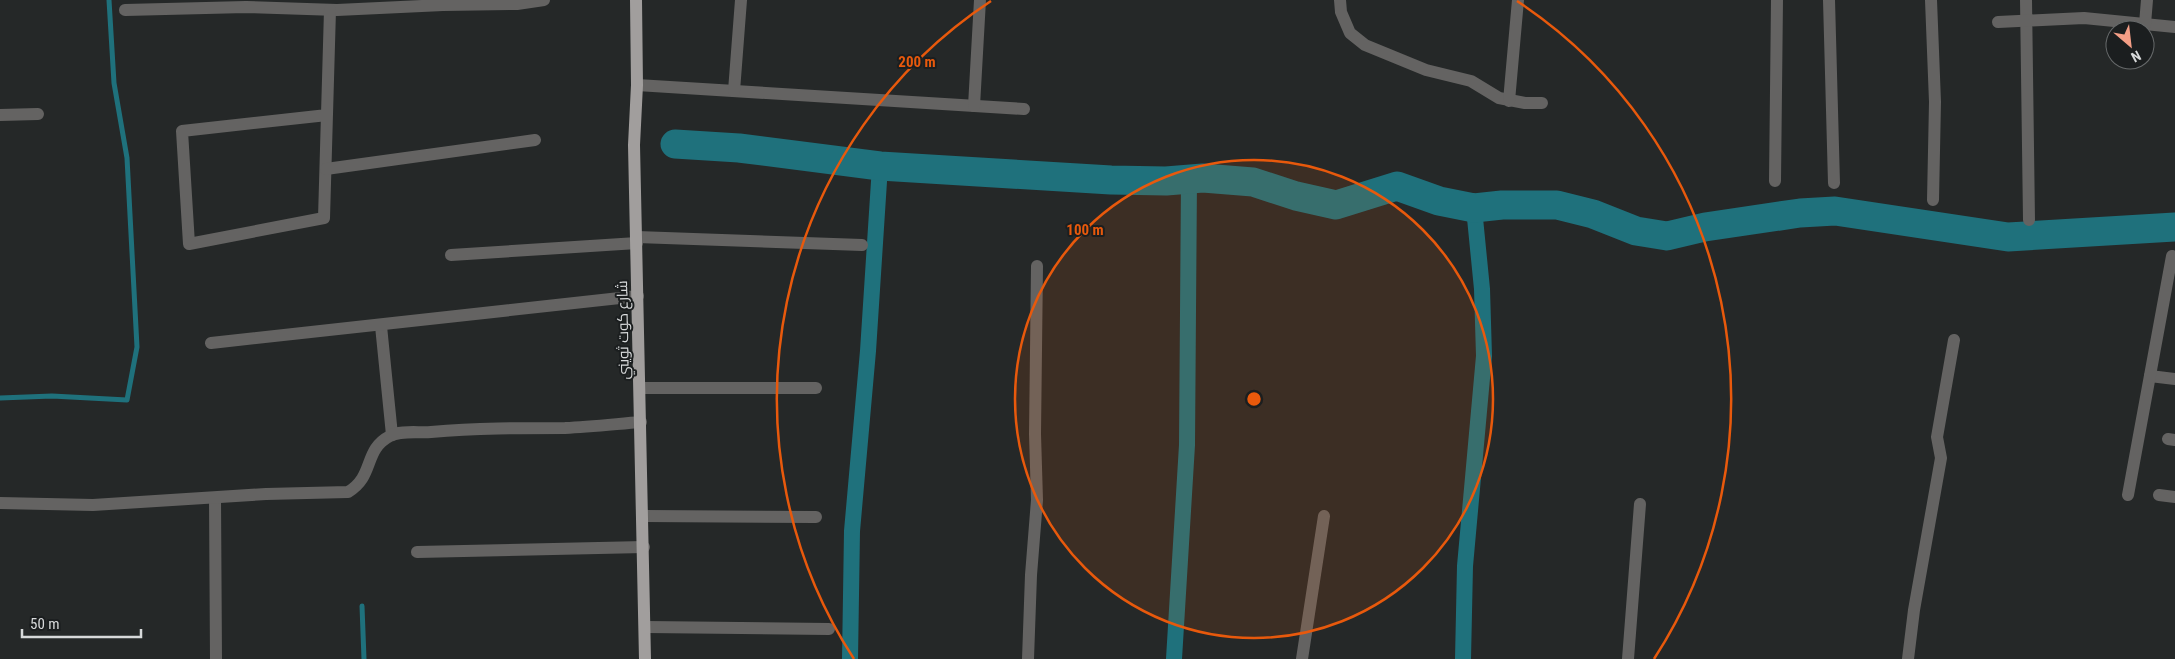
<svg xmlns="http://www.w3.org/2000/svg" width="2175" height="659" font-family="'Roboto Condensed',Cairo,sans-serif">
<style>
.lines{fill:none;stroke-linecap:round;stroke-linejoin:round}
.stream{stroke:#1f717c;stroke-width:5}
.canal{stroke:#1f717c;stroke-width:16}
.river{stroke:#1f717c;stroke-width:29}
.minor{stroke:#646362;stroke-width:12}
.major{stroke:#a19e9d;stroke-width:12}
.ring{fill:none;stroke:#e8590c;stroke-width:2.5}
.labels{text-anchor:middle;dominant-baseline:central;stroke-width:4;stroke-linejoin:round;paint-order:stroke}
.street-label{font-size:15px;fill:#d7d9da;stroke:#1b1e1f}
.centre{fill:#e8590c;stroke:#1b1e1f;stroke-width:2.5}
.ring-label{font-size:15px;text-anchor:middle;font-weight:bold;fill:#e8590c;stroke:#1b1e1f;stroke-width:4;stroke-linejoin:round;paint-order:stroke}
</style>
<rect width="100%" height="100%" fill="#252828"/>
<g class="lines">
<g class="stream">
<path d="M0,398L52,396L127,400L137,347L127,158L114,83L109,0"/>
<path d="M362,606L364,659"/>
</g>
<g class="canal">
<path d="M850,659L852,531L868,351L880,166"/>
<path d="M1174,659L1187,445L1189,179"/>
<path d="M1463,659L1465,566L1484,356L1482,289L1474,208"/>
</g>
<path class="river" d="M675,144L739,148L880,166L1111,180L1166,181L1203,178L1253,182L1296,196L1336,205L1397,186L1439,201L1474,208L1502,205H1557L1593,214L1636,231L1667,236L1705,227L1800,213L1835,211L2008,237L2175,227"/>
<g class="minor">
<path d="M1340,0L1341,12L1350,33L1365,45L1426,70L1471,81L1499,98L1525,103H1542"/>
<path d="M1829,0L1834,183"/>
<path d="M1931,0L1935,102L1933,200"/>
<path d="M2026,0L2029,220"/>
<path d="M125,10L246,7L337,10L443,5L517,4L544,0"/>
<path d="M1998,22L2084,18L2175,27"/>
<path d="M2145,24L2147,0"/>
<path d="M637,85L1024,109"/>
<path d="M734,91L741,0"/>
<path d="M1509,101L1518,0"/>
<path d="M974,106L980,0"/>
<path d="M0,115L38,114"/>
<path d="M327,115L182,131L189,244L324,218C326,149 328,79 330,10"/>
<path d="M326,169L535,140"/>
<path d="M1775,181L1777,0"/>
<path d="M637,237L862,245"/>
<path d="M451,255L637,243"/>
<path d="M381,326L392,435"/>
<path d="M211,343L638,296"/>
<path d="M2150,376L2175,379"/>
<path d="M640,388H816"/>
<path d="M2168,439L2175,440"/>
<path d="M2128,495L2172,256"/>
<path d="M2159,495L2175,497"/>
<path d="M215,498L216,659"/>
<path d="M0,503L93,505L266,494L348,492C375,476 363,450 390,436C400,430 419,433 431,432C477,428 519,428 565,428C590,427 616,424 641,422"/>
<path d="M644,516L816,517"/>
<path d="M417,552L644,547"/>
<path d="M646,627L829,629"/>
<path d="M1028,659L1031,575L1037,500L1035,434L1037,266"/>
<path d="M1302,659L1324,516"/>
<path d="M1628,659L1640,504"/>
<path d="M1908,659L1914,610L1941,458L1937,437L1954,340"/>
</g>
<path class="major" d="M636,0L637,85L634,145L645,659"/>
</g>
<circle cx="1254" cy="399" r="239" fill="#e8590c" fill-opacity=".12"/>
<g class="ring">
<circle cx="1254" cy="399" r="239"/>
<path d="M854 659A477 477 0 0 1 991 1M1517 1A477 477 0 0 1 1654 659"/>
</g>
<g class="labels">
<g class="street-label">
<text transform="translate(623 330) rotate(-91)">شارع كوت ثويني</text>
</g>
</g>
<circle cx="1254" cy="399" r="8" class="centre"/>
<g class="ring-label">
<text x="917" y="67">200 m</text>
<text x="1085" y="235">100 m</text>
</g>
<g transform="translate(2130 45) rotate(152)"><circle r="24" fill="#1b1e1f" stroke="#66696a"/>
<path d="M0-4L9 19L0 12L-9 19Z" fill="#f49e86"/>
<text y="-8" font-size="14" font-weight="bold" text-anchor="middle" fill="#d7d9da">N</text>
</g>
<path d="M22 629v8h119v-8" fill="none" stroke="#d7d9da" stroke-width="2.5"/>
<text x="30" y="629" font-size="15" fill="#d7d9da" stroke="#1b1e1f" stroke-width="4" paint-order="stroke">50 m</text>
</svg>
